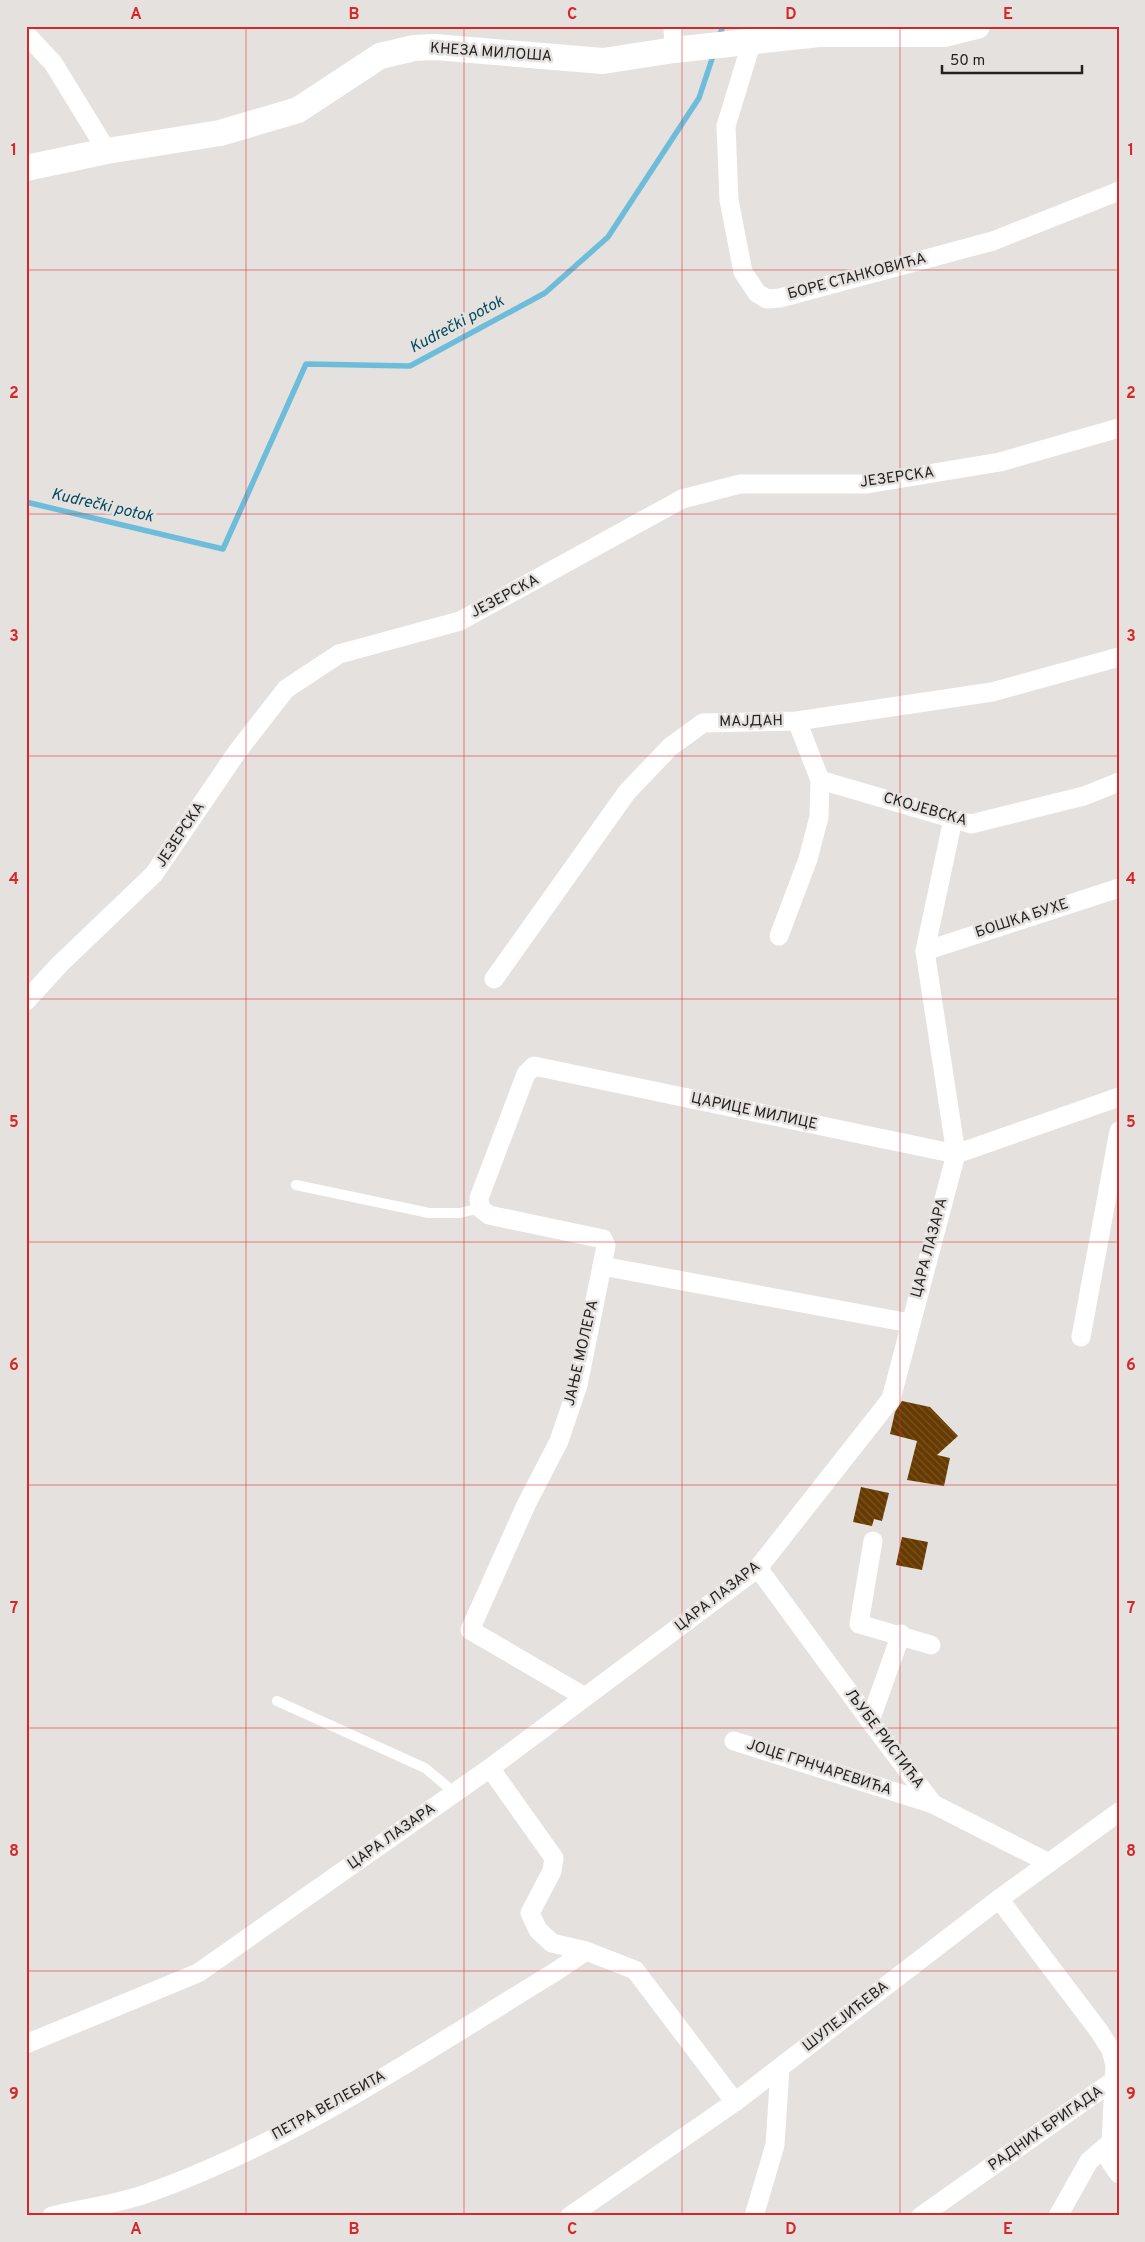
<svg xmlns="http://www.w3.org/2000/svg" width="1145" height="2242" font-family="Overpass,sans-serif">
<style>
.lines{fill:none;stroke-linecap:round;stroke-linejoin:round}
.stream{stroke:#6dbdda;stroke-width:5.5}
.building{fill:url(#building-back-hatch)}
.lane{stroke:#fff;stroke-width:10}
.street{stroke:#fff;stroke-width:19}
.secondary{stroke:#fff;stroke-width:26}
.grid{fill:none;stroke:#d62828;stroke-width:1;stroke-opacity:0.55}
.labels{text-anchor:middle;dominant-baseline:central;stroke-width:5;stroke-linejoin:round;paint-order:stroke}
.street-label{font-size:15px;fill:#242221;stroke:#e5e1df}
.water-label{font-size:16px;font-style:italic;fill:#034c60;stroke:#e5e1df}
.neatline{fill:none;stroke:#d62828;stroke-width:2}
.grid-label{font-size:16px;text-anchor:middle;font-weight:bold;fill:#d62828}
</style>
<defs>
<pattern id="building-back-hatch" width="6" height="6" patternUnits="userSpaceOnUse" patternTransform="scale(1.25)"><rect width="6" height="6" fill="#673a00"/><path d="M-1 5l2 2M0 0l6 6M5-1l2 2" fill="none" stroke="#785426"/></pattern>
</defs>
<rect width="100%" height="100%" fill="#e5e1df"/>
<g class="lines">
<g class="stream">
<path d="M719,37L723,26"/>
<path d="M26,502L223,549L306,364L410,366L545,293L608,237L699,98L714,53"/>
</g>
</g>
<g class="building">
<path d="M902,1401L930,1407L958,1436L937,1455L950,1458L944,1486L907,1480L917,1441L890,1434L895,1412Z"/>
<path d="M861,1487L889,1493L882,1521L874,1519L872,1526L853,1522Z"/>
<path d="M902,1537L928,1542L922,1570L896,1565Z"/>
</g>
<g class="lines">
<g class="lane">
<path d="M296,1185L429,1213H460L480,1208"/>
<path d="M277,1701L425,1768L455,1793"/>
</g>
<g class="street">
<path d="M673,26L674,50"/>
<path d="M26,34L53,63L107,151"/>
<path d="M752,41L726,126L729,200L743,272L757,293L767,299L780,298L993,241L1119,191"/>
<path d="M797,721L820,780L971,824L1084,796L1119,782"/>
<path d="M779,936L808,859L819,817L820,780"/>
<path d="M925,951L1119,888"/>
<path d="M494,979L627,792L670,747L703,723L797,721L992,692L1119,657"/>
<path d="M26,1001L60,964L154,874L237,752L286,689L339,654L460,621L682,499L740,484H867L1000,462L1119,428"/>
<path d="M602,1266L606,1246L603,1239L489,1215L480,1208L479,1198L526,1074L534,1066L956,1154L1119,1097"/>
<path d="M1081,1337L1119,1131"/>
<path d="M873,1541L859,1624L931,1645"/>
<path d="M758,1568L870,1721L933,1804L1049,1863"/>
<path d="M585,1697L470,1630L526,1505L559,1441L578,1385L602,1266L910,1323"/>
<path d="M870,1721L901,1634"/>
<path d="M734,1741L933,1804"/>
<path d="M490,1768L554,1858L552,1871L530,1913L538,1930L552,1943L586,1951L635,1970L735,2102"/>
<path d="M999,1899L1099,2031L1111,2050L1115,2065L1110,2161L1119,2174"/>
<path d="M26,2044L198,1973L490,1768L758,1568L891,1399L956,1154L925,951L953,819"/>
<path d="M52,2216C84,2208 120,2204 151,2192C296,2140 425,2051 555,1972L586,1951"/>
<path d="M570,2216L735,2102L999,1899L1119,1812"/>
<path d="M754,2216L775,2145L780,2068"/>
<path d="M921,2216L1113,2081"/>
<path d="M1058,2216L1089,2161L1110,2143"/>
</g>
<path class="secondary" d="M26,168L107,151L220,133L298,110L380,56L414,48L435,47L603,61L674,50L819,34H945L977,26"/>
</g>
<path class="grid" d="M246,26V2216M464,26V2216M682,26V2216M900,26V2216M26,270H1119M26,514H1119M26,756H1119M26,999H1119M26,1242H1119M26,1485H1119M26,1728H1119M26,1971H1119"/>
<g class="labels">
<g class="street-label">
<text transform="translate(491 53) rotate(4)">КНЕЗА МИЛОША</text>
<text transform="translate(857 277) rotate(-15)">БОРЕ СТАНКОВИЋА</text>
<text transform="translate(897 478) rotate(-8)">ЈЕЗЕРСКА</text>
<text transform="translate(505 597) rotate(-28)">ЈЕЗЕРСКА</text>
<text transform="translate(751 722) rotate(-1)">МАЈДАН</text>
<text transform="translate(925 810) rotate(16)">СКОЈЕВСКА</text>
<text transform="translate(181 835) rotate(-56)">ЈЕЗЕРСКА</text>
<text transform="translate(1022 919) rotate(-18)">БОШКА БУХЕ</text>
<text transform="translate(754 1112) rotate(12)">ЦАРИЦЕ МИЛИЦЕ</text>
<text transform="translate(930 1248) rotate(-75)">ЦАРА ЛАЗАРА</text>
<text transform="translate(582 1353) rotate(-77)">ЈАЊЕ МОЛЕРА</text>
<text transform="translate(718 1597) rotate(-38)">ЦАРА ЛАЗАРА</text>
<text transform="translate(884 1739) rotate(53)">ЉУБЕ РИСТИЋА</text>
<text transform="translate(819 1768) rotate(18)">ЈОЦЕ ГРНЧАРЕВИЋА</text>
<text transform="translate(392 1837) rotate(-35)">ЦАРА ЛАЗАРА</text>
<text transform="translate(846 2017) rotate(-38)">ШУЛЕЈИЋЕВА</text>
<text transform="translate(329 2106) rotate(-29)">ПЕТРА ВЕЛЕБИТА</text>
<text transform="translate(1046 2129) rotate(-35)">РАДНИХ БРИГАДА</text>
</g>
<g class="water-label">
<text transform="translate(457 325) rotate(-28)">Kudrečki potok</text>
<text transform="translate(102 506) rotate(13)">Kudrečki potok</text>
</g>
</g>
<rect width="1145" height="2242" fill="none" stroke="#e5e1df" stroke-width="55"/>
<path d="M942 65v8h140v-8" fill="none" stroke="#242221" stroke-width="2.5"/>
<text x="950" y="65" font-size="15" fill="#242221" stroke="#e5e1df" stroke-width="4" paint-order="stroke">50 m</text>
<rect x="28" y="28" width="1090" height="2186" class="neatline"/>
<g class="grid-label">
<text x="136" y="19">A</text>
<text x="354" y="19">B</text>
<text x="572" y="19">C</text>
<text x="791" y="19">D</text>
<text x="1008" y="19">E</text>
<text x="14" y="155">1</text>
<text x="1131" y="155">1</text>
<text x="14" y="398">2</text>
<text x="1131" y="398">2</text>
<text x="14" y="641">3</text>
<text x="1131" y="641">3</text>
<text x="14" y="884">4</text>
<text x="1131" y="884">4</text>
<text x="14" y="1127">5</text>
<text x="1131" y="1127">5</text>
<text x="14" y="1370">6</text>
<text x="1131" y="1370">6</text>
<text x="14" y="1613">7</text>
<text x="1131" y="1613">7</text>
<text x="14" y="1856">8</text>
<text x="1131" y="1856">8</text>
<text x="14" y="2099">9</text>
<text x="1131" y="2099">9</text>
<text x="136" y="2234">A</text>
<text x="354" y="2234">B</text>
<text x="572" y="2234">C</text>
<text x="791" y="2234">D</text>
<text x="1008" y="2234">E</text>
</g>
</svg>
